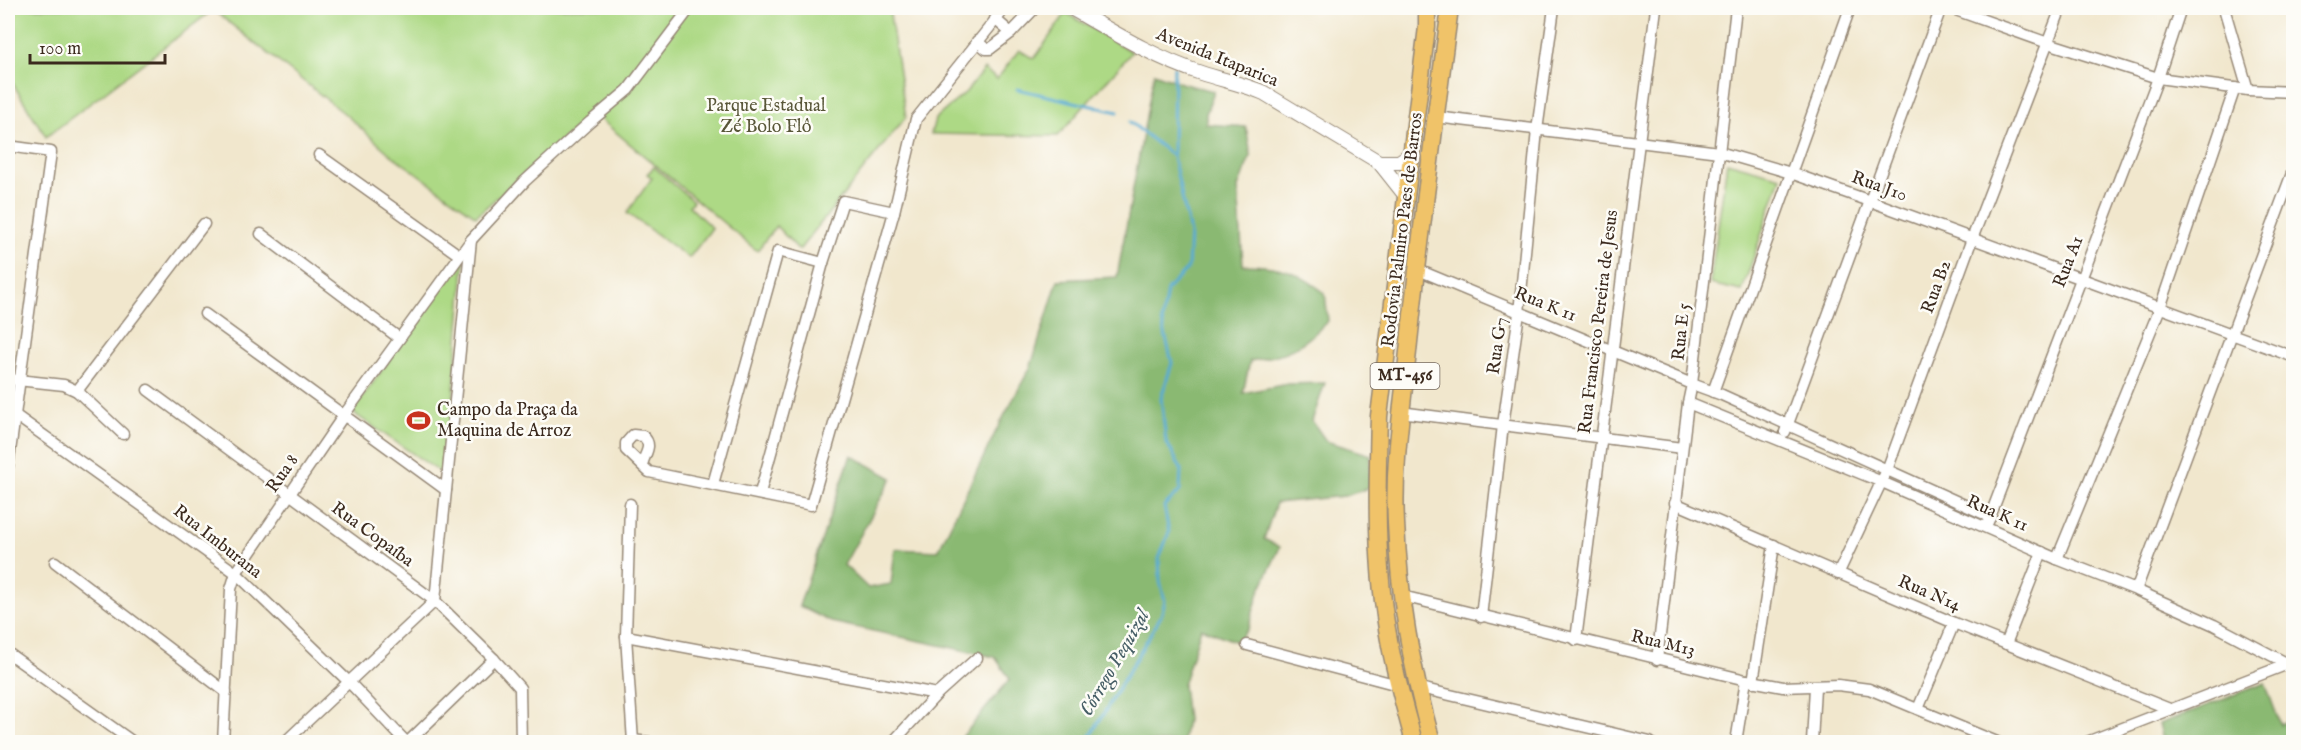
<svg xmlns="http://www.w3.org/2000/svg" width="2301" height="750" font-family="'IM FELL English',serif">
<style>
.green{fill:#add985;stroke:#748252;stroke-width:1.5}
.forest{fill:#8ab972;stroke:#627248;stroke-width:1.5}
.lines{fill:none;stroke-linecap:round;stroke-linejoin:round}
.stream{stroke:#56abd2;stroke-width:3}
.minor-casing{stroke:#968876;stroke-width:13}
.tertiary-casing{stroke:#968876;stroke-width:16}
.primary-casing{stroke:#968876;stroke-width:19}
.minor{stroke:#fff;stroke-width:10}
.tertiary{stroke:#fff;stroke-width:14}
.primary{stroke:#f0c369;stroke-width:16}
.labels{text-anchor:middle;dominant-baseline:central;stroke-width:5;stroke-linejoin:round;paint-order:stroke}
.shield{fill:#fdfcf7;stroke:#75695f;stroke-width:1.5}
.shield-label{font-size:16px;font-weight:bold;fill:#3b2a1e}
.street-label{font-size:18px;fill:#3b2a1e;stroke:#fdfcf7}
.park-label{font-size:18px;fill:#585638;stroke:#fdfcf7}
.poi-label{font-size:18px;fill:#3b2a1e;stroke:#fdfcf7;text-anchor:start}
.water-label{font-size:20px;font-style:italic;fill:#465e66;stroke:#fdfcf7}
</style>
<rect width="100%" height="100%" fill="#fdfcf7"/>
<filter id="ink" filterUnits="userSpaceOnUse"><feTurbulence type="fractalNoise" baseFrequency=".0167" numOctaves="2"/><feDisplacementMap in="SourceGraphic" scale="12" xChannelSelector="R" yChannelSelector="G"/><feConvolveMatrix kernelMatrix="1 2 1 2 8 2 1 2 1" color-interpolation-filters="sRGB"/></filter>
<filter id="wash" filterUnits="userSpaceOnUse"><feTurbulence type="fractalNoise" baseFrequency=".008" numOctaves="4" result="noise"/><feDisplacementMap in="SourceGraphic" scale="24" xChannelSelector="R" yChannelSelector="G"/><feGaussianBlur stdDeviation="1.35" result="paint"/><feColorMatrix in="noise" values="0 0 0 0 0 0 0 0 0 0 0 0 0 0 0 0 0 1.4 0 .05"/><feComposite in="paint" operator="in"/></filter>
<g filter="url(#wash)">
<rect width="100%" height="100%" fill="#f1e7cd"/>
<g class="green">
<path d="M8,8H889L906,117L799,250L776,226L757,251L593,113L476,216L390,154L345,114L213,10L46,137L8,76Z"/>
<path d="M1066,13L1132,52L1058,136L931,134L935,119L966,92L984,69L997,79L1019,50L1034,59Z"/>
<path d="M1727,162L1781,177L1742,291L1710,284Z"/>
<path d="M654,167L693,201L689,206L712,228L689,258L627,213L652,178L647,174Z"/>
<path d="M465,253L447,477L352,412Z"/>
</g>
<g class="forest">
<path d="M1154,73L1184,84L1214,91L1206,114V124L1246,127L1251,155L1238,187L1243,265C1283,266 1293,269 1325,293L1328,321C1301,348 1287,355 1250,361L1243,393L1287,384L1325,383L1312,421L1326,441L1371,455L1369,488L1345,496L1276,503L1264,539L1280,547L1259,592L1248,629L1237,642L1201,628L1183,685L1187,720L1183,742H958L1010,679L995,657L831,622L799,606L851,455L892,478L844,565L868,588L891,584L895,549L938,551L997,429L1031,366L1058,280L1117,277Z"/>
<path d="M2265,683L2280,724L2293,719V742H2164L2159,724Z"/>
</g>
<g class="lines">
<g class="stream">
<path d="M1017,89L1118,112"/>
<path d="M1130,122L1173,156"/>
<path d="M1087,742L1161,616L1165,601L1160,581L1159,559L1169,532L1164,506L1180,491L1181,469L1166,441L1161,398L1172,363L1162,321L1167,290L1188,268L1190,233L1173,156L1174,67"/>
<path d="M2265,742L2294,740"/>
</g>
</g>
</g>
<g filter="url(#ink)">
<g class="lines">
<defs>
<g id="minor">
<path d="M1950,8L2048,43L2158,78L2248,90L2294,92"/>
<path d="M2224,8L2248,90"/>
<path d="M995,19L1011,33L1035,8"/>
<path d="M977,41L986,49H990L1011,33"/>
<path d="M1436,117L1719,152L1791,173L1870,201L2294,357"/>
<path d="M8,146L51,152L8,466"/>
<path d="M319,155L459,255"/>
<path d="M261,234L399,338"/>
<path d="M1416,269L1692,384L1722,395L1991,517"/>
<path d="M205,314L446,490"/>
<path d="M8,379L64,385L77,391L123,434"/>
<path d="M148,390L435,601L494,659L520,688L521,742"/>
<path d="M77,391L204,224"/>
<path d="M1713,392L1850,8"/>
<path d="M1688,403L1882,482L2057,559L2136,590L2214,625L2288,664"/>
<path d="M1400,412L1682,448"/>
<path d="M15,415L236,573L349,682L406,742"/>
<path d="M1785,432L1941,8"/>
<path d="M642,465C644,454 654,446 643,436L633,435L626,443V450L649,472L811,505L894,212L916,119L1005,8"/>
<path d="M713,484L778,251L823,263"/>
<path d="M760,493L823,263L843,201L894,212"/>
<path d="M1675,503L1954,623L2172,710"/>
<path d="M630,504L626,636L633,742"/>
<path d="M1988,522L2158,78L2181,8"/>
<path d="M2057,559L2160,308L2235,88"/>
<path d="M55,562L226,692"/>
<path d="M1838,574L1887,470L1972,239L2061,8"/>
<path d="M2136,590L2294,168"/>
<path d="M1402,596L1746,680L1783,687L1838,685L1869,689L1997,742"/>
<path d="M435,601L471,240"/>
<path d="M1481,617L1503,425L1519,313L1537,130L1554,8"/>
<path d="M626,636L937,694"/>
<path d="M1576,640L1656,8"/>
<path d="M2006,644L2042,552"/>
<path d="M1247,645L1398,685"/>
<path d="M8,653L133,742"/>
<path d="M1657,660L1688,403L1692,384L1736,8"/>
<path d="M1753,682L1774,545"/>
<path d="M1416,687L1650,742"/>
<path d="M1918,709L1954,623"/>
<path d="M632,740L649,742"/>
<path d="M223,742L231,589L236,573L344,415L472,239L525,181L590,122L628,90L690,8"/>
<path d="M285,742L435,601"/>
<path d="M408,742L494,659"/>
<path d="M893,742L937,694L977,658"/>
<path d="M1736,742L1746,680"/>
<path d="M1812,742L1815,687"/>
<path d="M2087,742L2288,664"/>
</g>
<g id="tertiary">
<path d="M1071,8C1113,32 1155,58 1201,73C1222,80 1243,84 1264,93L1379,162L1406,196"/>
<path d="M1379,162H1399L1412,153"/>
</g>
<g id="primary">
<path d="M1414,742C1405,709 1395,675 1389,640C1375,567 1377,490 1379,416L1427,27V8"/>
<path d="M1432,742C1412,671 1399,598 1396,523C1393,461 1403,403 1409,342C1421,230 1435,119 1450,8"/>
</g>
</defs>
<use href="#minor" class="minor-casing"/>
<use href="#tertiary" class="tertiary-casing"/>
<use href="#primary" class="primary-casing"/>
<use href="#minor" class="minor"/>
<use href="#tertiary" class="tertiary"/>
<use href="#primary" class="primary"/>
</g>
</g>
<defs>
<symbol id="stadium-bare" viewBox="-9 -9 18 18"><path d="M0-5a6.5 5 0 1 0 0 10a6.5 5 0 1 0 0-10ZM-3.5-1.8h7v3.6h-7Z" fill="#c8321e" stroke="#fdfcf7" stroke-width="2.5" paint-order="stroke"/></symbol>
</defs>
<g fill-rule="evenodd">
<use href="#stadium-bare" x="402" y="404" width="33" height="33"/>
</g>
<g class="labels">
<rect class="shield" x="1370.5" y="363" width="69" height="26" rx="4.5"/>
<g class="shield-label">
<text x="1405" y="376">MT-456</text>
</g>
<g class="street-label">
<text transform="translate(1217 58) rotate(22)">Avenida Itaparica</text>
<text transform="translate(1879 187) rotate(20)">Rua J10</text>
<text transform="translate(1403 230) rotate(-83)">Rodovia Palmiro Paes de Barros</text>
<text transform="translate(2069 262) rotate(-69)">Rua A1</text>
<text transform="translate(1937 287) rotate(-70)">Rua B2</text>
<text transform="translate(1545 305) rotate(22)">Rua K 11</text>
<text transform="translate(1599 322) rotate(-83)">Rua Francisco Pereira de Jesus</text>
<text transform="translate(1682 332) rotate(-84)">Rua E 5</text>
<text transform="translate(1498 346) rotate(-82)">Rua G7</text>
<text transform="translate(283 474) rotate(-55)">Rua 8</text>
<text transform="translate(1997 514) rotate(24)">Rua K 11</text>
<text transform="translate(372 535) rotate(36)">Rua Copaíba</text>
<text transform="translate(217 542) rotate(38)">Rua Imburana</text>
<text transform="translate(1929 594) rotate(23)">Rua N14</text>
<text transform="translate(1663 644) rotate(13)">Rua M13</text>
</g>
<g class="park-label">
<text x="766" y="106">Parque Estadual<tspan x="766" dy="21">Zé Bolo Flô</tspan></text>
</g>
<g class="poi-label">
<text x="437" y="410">Campo da Praça da<tspan x="437" dy="21">Maquina de Arroz</tspan></text>
</g>
<g class="water-label">
<text transform="translate(1115 663) rotate(-60)">Córrego Pequizal</text>
</g>
</g>
<rect width="2301" height="750" fill="none" stroke="#fdfcf7" stroke-width="30"/>
<path d="M30 54v9h135v-9" fill="none" stroke="#3b2a1e" stroke-width="3"/>
<text x="39" y="54" font-size="18" fill="#3b2a1e" stroke="#fdfcf7" stroke-width="4.5" paint-order="stroke">100 m</text>
</svg>
